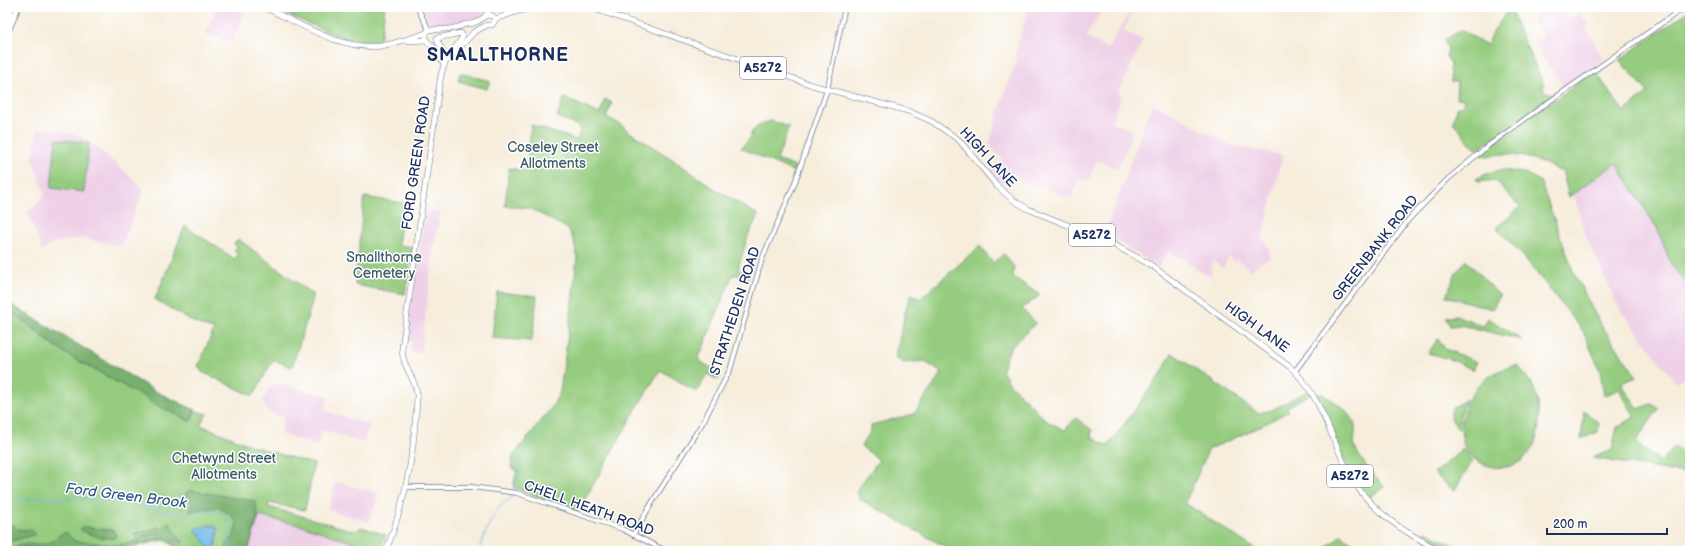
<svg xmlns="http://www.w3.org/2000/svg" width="1697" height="558" font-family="'Balsamiq Sans',sans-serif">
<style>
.built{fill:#eed0e7}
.green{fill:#95cc7f;stroke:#587e6e}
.forest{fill:#78b06e;stroke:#4a7066}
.water{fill:#70bae9;stroke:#4674a4}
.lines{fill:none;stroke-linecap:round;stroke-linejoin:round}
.stream{stroke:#70bae9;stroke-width:1}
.minor-casing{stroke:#68728a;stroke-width:5.5}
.major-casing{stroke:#68728a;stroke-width:6}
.highway-casing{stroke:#68728a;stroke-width:7}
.minor{stroke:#fff;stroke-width:4}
.major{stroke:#fff;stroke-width:5}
.highway{stroke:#fff;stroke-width:5.5}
.labels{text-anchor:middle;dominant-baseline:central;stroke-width:3;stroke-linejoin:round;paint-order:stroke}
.shield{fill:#fff;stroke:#5f6d8e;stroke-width:1}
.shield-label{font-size:13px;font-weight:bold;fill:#1b2f5e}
.park-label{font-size:14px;fill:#405e68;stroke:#fff}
.street-label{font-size:14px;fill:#1b2f5e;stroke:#fff}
.water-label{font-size:15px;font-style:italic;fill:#355988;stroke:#fff}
.district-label{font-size:18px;font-weight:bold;letter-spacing:1px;fill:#1b2f5e;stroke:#fff}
</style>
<rect width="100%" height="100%" fill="#fff"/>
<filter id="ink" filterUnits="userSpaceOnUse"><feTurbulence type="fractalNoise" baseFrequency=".025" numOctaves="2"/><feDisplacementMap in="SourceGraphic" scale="8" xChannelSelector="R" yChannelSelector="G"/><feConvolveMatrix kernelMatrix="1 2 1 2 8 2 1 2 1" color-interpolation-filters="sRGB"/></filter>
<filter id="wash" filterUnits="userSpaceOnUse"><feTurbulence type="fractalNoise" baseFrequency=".012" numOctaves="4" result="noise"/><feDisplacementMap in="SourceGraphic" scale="16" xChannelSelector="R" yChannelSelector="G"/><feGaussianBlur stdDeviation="0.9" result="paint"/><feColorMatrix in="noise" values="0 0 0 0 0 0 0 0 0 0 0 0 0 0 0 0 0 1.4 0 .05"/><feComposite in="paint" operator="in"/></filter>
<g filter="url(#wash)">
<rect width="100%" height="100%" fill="#f6eddb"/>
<g class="built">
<path d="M216,7H242L246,9L231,42L206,34Z"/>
<path d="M421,7H491L476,20L438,30L431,27Z"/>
<path d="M1029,7H1104L1086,36L1108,49L1131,9L1134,10L1123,31L1143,40L1118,93L1122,95L1111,122L1133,130L1118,168L1097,161L1088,181L1079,178L1072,199L1035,184H1024L1015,173L1002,184L991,170L1003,160L989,145L1003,96L1015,65L1017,47Z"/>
<path d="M1543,7H1558L1568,21L1580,13L1588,24L1585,27L1596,42L1594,45L1604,59L1563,87L1534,43L1543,37L1533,21L1534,16H1536V12Z"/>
<path d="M1152,103L1230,145L1283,155L1262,239L1268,246L1271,258L1259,263L1251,271L1238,260L1233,261L1229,257L1223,268L1212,260L1211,276H1208L1169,251L1158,267L1105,233Z"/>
<path d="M37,129L58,130L82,137L92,143L144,189L121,246L81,238L62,241L52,244L42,251L28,212L45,194L33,160Z"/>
<path d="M1616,163L1657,228L1672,266L1690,288V373L1676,383L1618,306L1584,232L1574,193Z"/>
<path d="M426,211L440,212L432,260L421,353L410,352L412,341L405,340Z"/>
<path d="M278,383L329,397L325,411L369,425L364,443L322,430L317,446L280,433L283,418L267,411L263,402L268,389Z"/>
<path d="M336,482L379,493L369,522L328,510Z"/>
<path d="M258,516L307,527L376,551H248Z"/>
</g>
<g class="green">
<path d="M270,7H385L380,41H361L340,37Z"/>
<path d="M1510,7L1520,33L1544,85L1543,88L1546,93L1549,92L1552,96L1476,150L1453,122L1457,108L1463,105L1464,99L1456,98L1457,82H1451L1449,68L1451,66L1450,62L1446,56L1448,49L1444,40L1461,30L1487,45L1495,29Z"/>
<path d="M1690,10V288L1672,266L1657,228L1616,163L1569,197L1562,170L1559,171C1543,161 1525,156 1506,154C1496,154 1487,158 1478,154L1595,71L1624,112L1648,92L1619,60Z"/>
<path d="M460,73L490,81L487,89L458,81Z"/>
<path d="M564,98L600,114L605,99L612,103L606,117L620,124L628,131L675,161L712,187L758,215L748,236L738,269L749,276L746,280L736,274L732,276L698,360L721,374L718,380L707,374L697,392L660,370L635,411L577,513L513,487L517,470L511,468L513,456L552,407L560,392L571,312L577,257L574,242L570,232L565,227L529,208L505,206L509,168L526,171L531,125L577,140L580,130L578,126L557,117Z"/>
<path d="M772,121L789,127L777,160L796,167L794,172L741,148L751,137V133C757,126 763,122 772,121Z"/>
<path d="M56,139L89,143L84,192L51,188Z"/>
<path d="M1502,170L1525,173L1540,181L1574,273L1598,320L1637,377L1621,383L1638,409L1651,404L1659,408L1636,442L1661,462L1675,446L1690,458V474L1592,458L1612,450L1617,427L1635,417L1619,389L1604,396L1600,371L1583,331L1520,252L1496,228L1520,207L1495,180L1479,182L1476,179L1491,172Z"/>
<path d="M364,197L404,203L398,245L413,247L405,294L355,285Z"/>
<path d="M185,226L235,259L238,254L234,251L237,247L234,244L238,239L312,294V303L292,367L273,360L253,396L202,372L198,366L214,329C195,326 172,309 155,299Z"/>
<path d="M980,246L993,263L1004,254L1014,267L1013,277L1040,295L1022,309L1036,323L1010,348L1002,370L1009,383L1048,422L1065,430L1076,418L1092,430L1091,437L1108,446L1163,371L1172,353L1258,413L1272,410L1311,389L1313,393L1287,407L1289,411C1263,425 1237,438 1209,449L1185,503L1258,551H953L861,500L856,491L879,460L861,446L871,431V425L914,414L942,373L924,361L904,363L895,358L907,305L912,294L920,299Z"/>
<path d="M1466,260L1500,296L1492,309L1446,296L1456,273Z"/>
<path d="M497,292L537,296L532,341L492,338Z"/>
<path d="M7,310L27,323L55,347L70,356L135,392L145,396L151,402L190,421L191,420L196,411L207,414L200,425L255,447L314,464L305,510L269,503L268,507C298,514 326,524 356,531L361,527L386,535L379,551L307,527L259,516L248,551H181L169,541L163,540L118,550L58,547V551H7Z"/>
<path d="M1458,316L1484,326L1488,318L1522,340L1461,325L1450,326L1446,317Z"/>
<path d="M1438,339L1445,349L1477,362L1473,370L1455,361L1428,353Z"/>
<path d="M1517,365C1523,372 1529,379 1533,387C1544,411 1542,451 1516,464C1495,474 1465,462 1462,437C1460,428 1463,416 1466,407C1473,384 1494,370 1517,365Z"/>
<path d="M1322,394C1334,401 1355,413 1355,428C1356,434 1353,441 1355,447C1361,462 1373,474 1384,487L1367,499L1359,491L1314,395Z"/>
<path d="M1467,399L1461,414L1459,429L1457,428L1450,417L1452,408Z"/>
<path d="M1584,411L1599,423L1598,432L1581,439Z"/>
<path d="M1463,449L1473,461L1454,491L1434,473Z"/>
<path d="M1426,531L1464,551H1443L1422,536Z"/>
<path d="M1341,535L1365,551H1322Z"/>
</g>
<g class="forest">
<path d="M7,302L157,392L195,410L191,420L190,421L151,402L145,396L135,392L70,356L55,346L27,323L7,310Z"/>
<path d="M189,490L255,501L258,516L248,551H225L228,542L233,538L237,523C225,503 208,507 189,512L193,505L192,501L186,498V493Z"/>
<path d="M169,521L175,533L183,541L182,543L174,539H171L186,551C177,551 172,542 163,540L118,550L58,547L37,548L17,547L15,546L19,544C29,544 55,547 59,535L66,532L74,541L117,545L123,544L164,537L163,536V529Z"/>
<path d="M7,525H14L18,529L24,530L30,529L36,534L13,541L7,536Z"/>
<path d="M83,527L113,530L116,535L114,538H101L82,531L80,529Z"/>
<path d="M157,527H160V534C153,536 146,536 139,539L136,537L134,533L153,530Z"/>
</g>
<path class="water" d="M210,525L215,526L218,529L216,543L212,551L195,529Z"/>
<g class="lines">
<g class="stream">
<path d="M515,491L520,465L528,443L552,417"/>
<path d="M7,502L35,498L88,499L125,503L188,515L207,510L221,512L230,517L232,524L228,551"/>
<path d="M480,547C485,533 491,518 500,506C504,501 511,501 514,494"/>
</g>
</g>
</g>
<g filter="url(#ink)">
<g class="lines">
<defs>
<g id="minor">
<path d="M417,7L429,30"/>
<path d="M1295,371L1409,219L1448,179L1489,145L1543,106L1685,7"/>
<path d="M407,487H472L517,493L622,529L666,551"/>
<path d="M633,535L653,501L703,422L730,370L762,259L794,185L827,90L845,7"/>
</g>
<g id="major">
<path d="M264,7C299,23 342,51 381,46C396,43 411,38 426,33L429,30C442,29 454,30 466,24C475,25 481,19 487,15L493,16L495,21L492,25H487L474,32L449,59"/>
<path d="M501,7L508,14"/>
<path d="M589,7L812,85L908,111L931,121L959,140L997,186L1013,200L1028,209L1107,241L1151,265L1290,367C1321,394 1330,437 1349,473C1368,510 1405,533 1441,551"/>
<path d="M486,15L492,7"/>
<path d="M495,19L519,11L537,7"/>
<path d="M426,33V40L436,50L444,65"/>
<path d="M437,38L461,33"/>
<path d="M437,40L447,60"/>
<path d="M408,41L426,40"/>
<path d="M386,551C402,510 412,468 415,424C416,414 417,404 417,394C415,377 402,367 402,348L440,81C443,59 453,53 463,36"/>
</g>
<path id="highway" d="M7,33L18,7"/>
</defs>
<use href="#minor" class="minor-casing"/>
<use href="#major" class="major-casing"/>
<use href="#highway" class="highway-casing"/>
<use href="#minor" class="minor"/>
<use href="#major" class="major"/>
<use href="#highway" class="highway"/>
</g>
</g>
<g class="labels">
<g class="shield">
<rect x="740" y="57" width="46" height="22" rx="3"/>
<rect x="1069" y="224" width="46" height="22" rx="3"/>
<rect x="1327" y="465" width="46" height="22" rx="3"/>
</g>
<g class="shield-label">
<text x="763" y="68">A5272</text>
<text x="1092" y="235">A5272</text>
<text x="1350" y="476">A5272</text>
</g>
<g class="park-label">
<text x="553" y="147">Coseley Street<tspan x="553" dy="16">Allotments</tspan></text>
<text x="384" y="257">Smallthorne<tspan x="384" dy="16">Cemetery</tspan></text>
<text x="224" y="458">Chetwynd Street<tspan x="224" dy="16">Allotments</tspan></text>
</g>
<g class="street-label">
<text transform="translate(988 157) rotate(47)">HIGH LANE</text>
<text transform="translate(416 163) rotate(-82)">FORD GREEN ROAD</text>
<text transform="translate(1375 248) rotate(-52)">GREENBANK ROAD</text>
<text transform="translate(735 311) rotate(-72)">STRATHEDEN ROAD</text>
<text transform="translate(1257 327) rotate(36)">HIGH LANE</text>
<text transform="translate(589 508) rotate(20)">CHELL HEATH ROAD</text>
</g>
<g class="water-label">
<text transform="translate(126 496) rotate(7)">Ford Green Brook</text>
</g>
<g class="district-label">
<text x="498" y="55">SMALLTHORNE</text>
</g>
</g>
<rect width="1697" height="558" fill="none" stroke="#fff" stroke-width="24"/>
<path d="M1547 528v6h120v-6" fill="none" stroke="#1b2f5e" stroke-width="2"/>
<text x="1553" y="528" font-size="12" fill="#1b2f5e" stroke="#ffffff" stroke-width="3" paint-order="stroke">200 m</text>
</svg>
